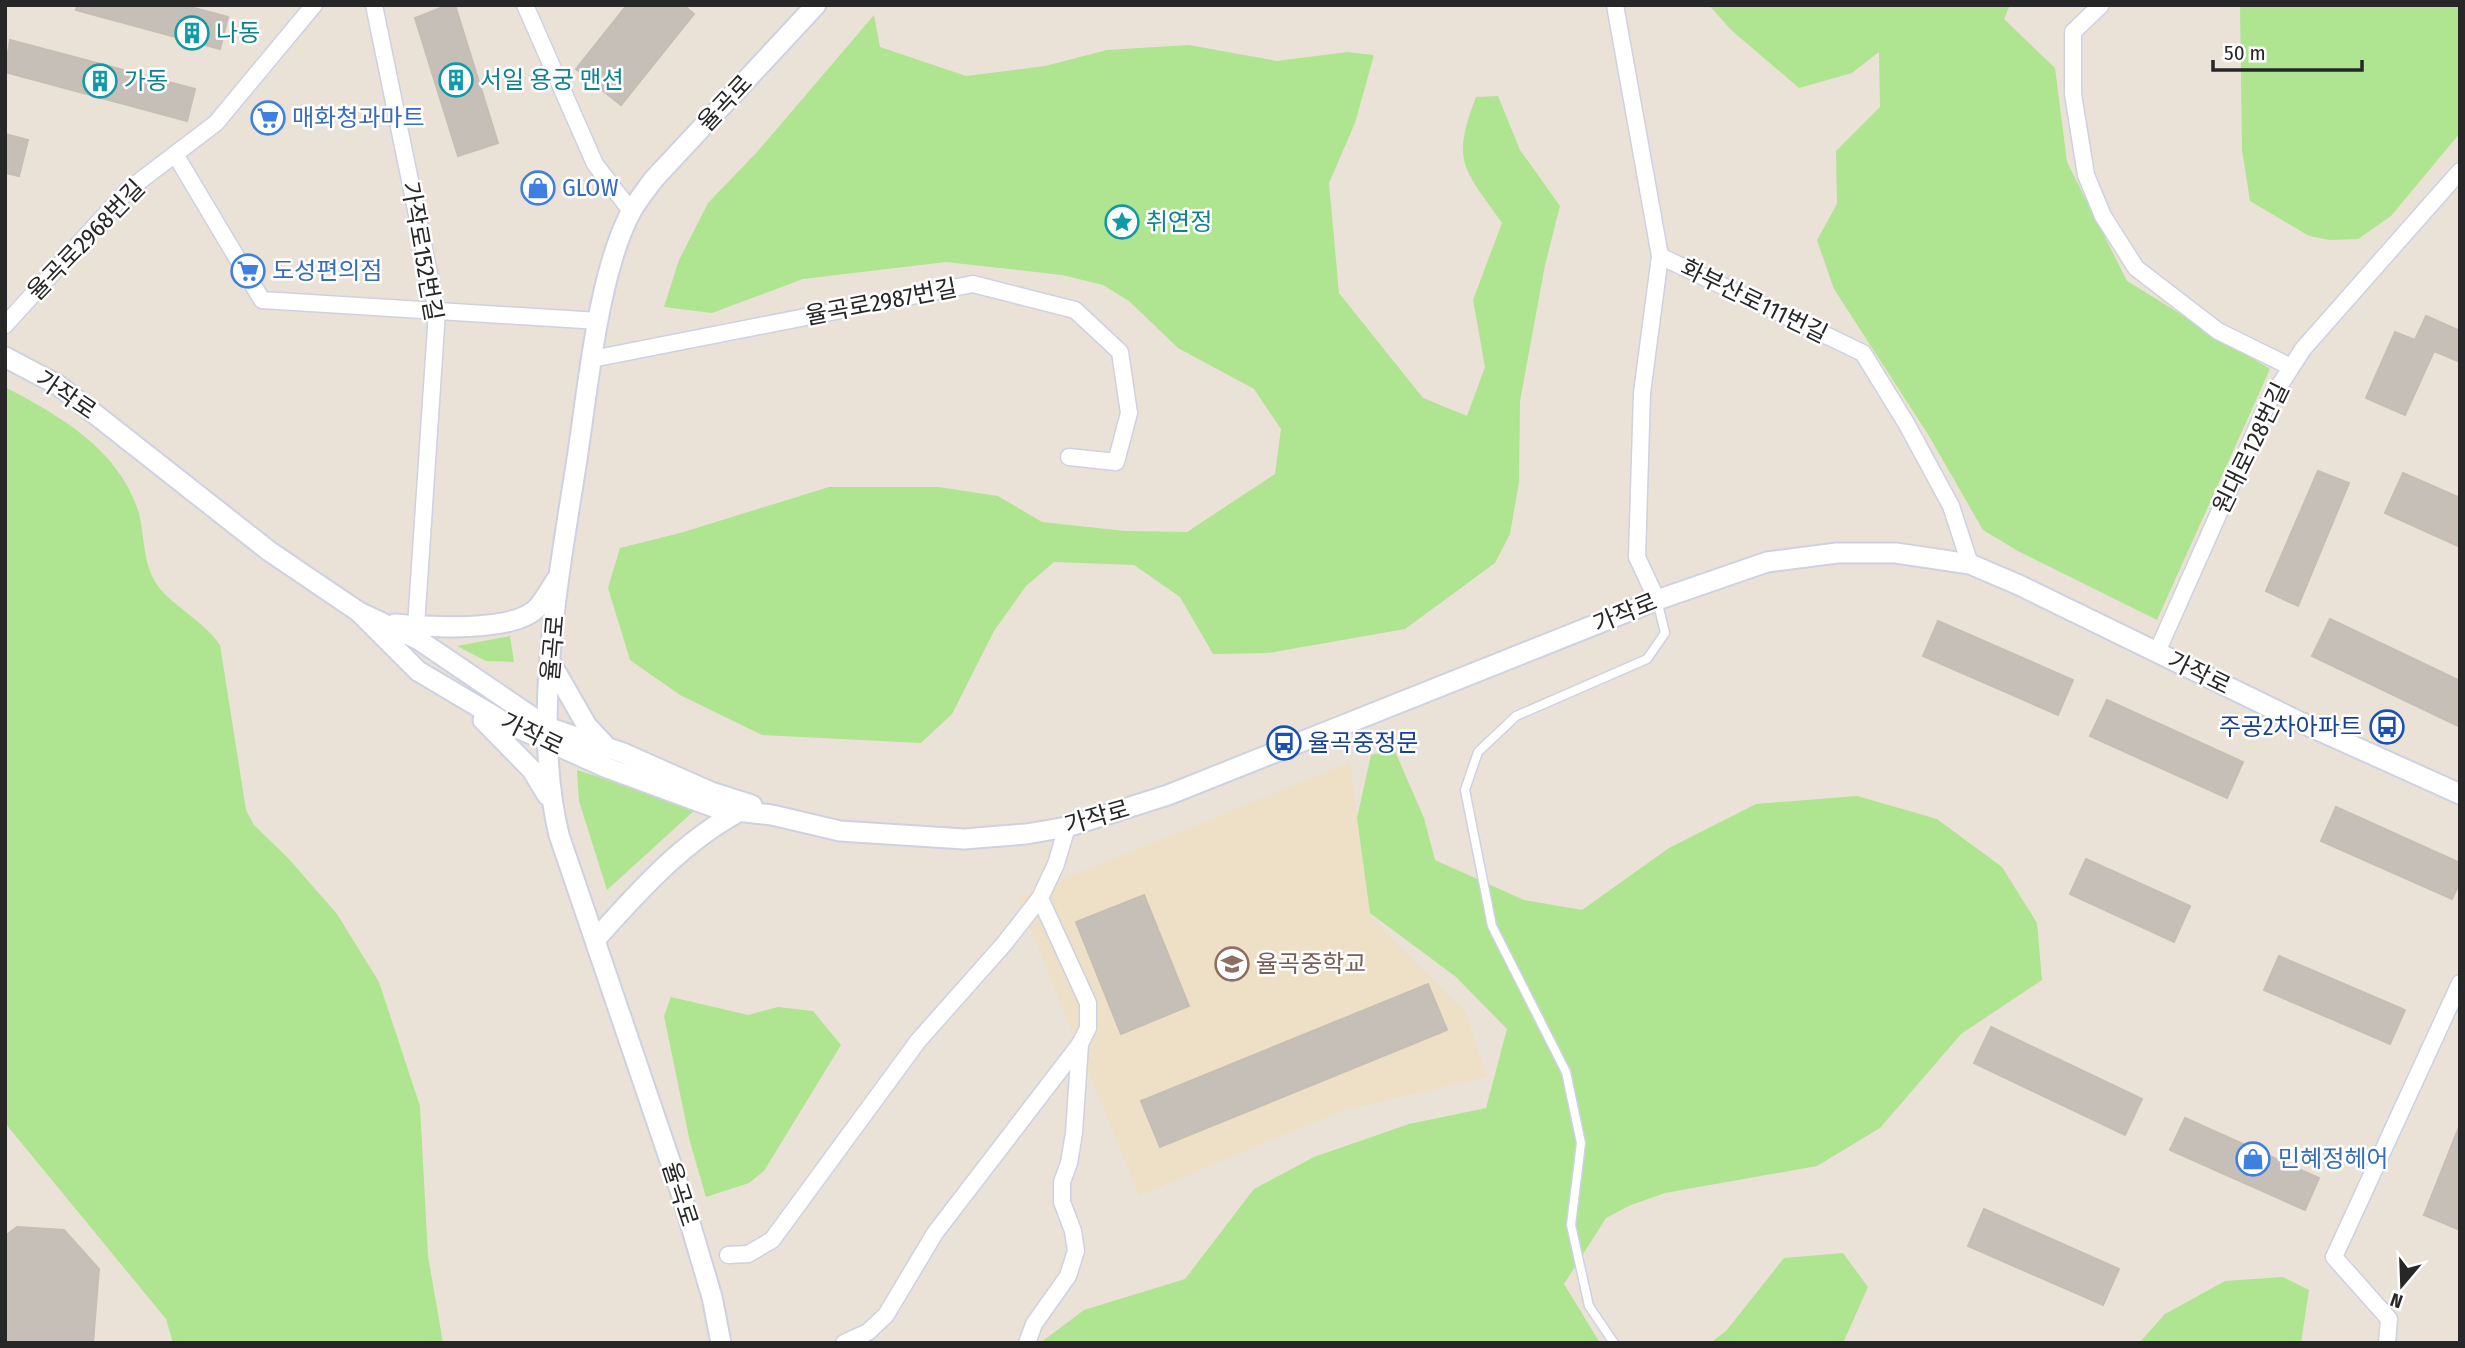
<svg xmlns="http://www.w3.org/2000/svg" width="2465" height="1348" font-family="'Fira Sans Condensed','Noto Sans KR',sans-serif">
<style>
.education{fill:#eee0c6}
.green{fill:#afe491}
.building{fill:#c6bfb8;stroke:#c6beb2;stroke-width:2}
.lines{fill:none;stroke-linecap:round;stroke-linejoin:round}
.service-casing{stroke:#cdd1e1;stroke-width:11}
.minor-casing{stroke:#cdd1e1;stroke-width:19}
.tertiary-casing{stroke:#cdd1e1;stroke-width:23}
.service{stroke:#fff;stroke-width:8}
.minor{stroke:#fff;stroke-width:16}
.tertiary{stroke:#fff;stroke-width:19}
.labels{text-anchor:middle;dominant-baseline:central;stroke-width:5;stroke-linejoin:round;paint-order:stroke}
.culture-label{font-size:24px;fill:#0d838f;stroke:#fff;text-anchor:start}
.street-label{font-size:24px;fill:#272727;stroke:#fff}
.shop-label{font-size:24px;fill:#366cbe;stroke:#fff;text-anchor:start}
.transit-label{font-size:24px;fill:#164399;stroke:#fff;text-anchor:end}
.education-label{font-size:24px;fill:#785e54;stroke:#fff;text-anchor:start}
</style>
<rect width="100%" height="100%" fill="#ebe2d7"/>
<path class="education" d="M1350,762L1371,917L1466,1012L1487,1077L1341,1111L1139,1196L1018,898Z"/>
<g class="green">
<path d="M1709,5H2010L2004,19L2055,68L2067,162L2127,281L2270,369L2157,620L2018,551L1983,530L1929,436L1834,289L1817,240L1837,204L1836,151L1880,107L1879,52L1852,73L1799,88L1731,30Z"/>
<path d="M2240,5H2460V133L2391,216L2358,239L2330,240L2309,236L2250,201L2242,150Z"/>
<path d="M874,15L880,47L966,76L1045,66L1107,50L1189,45L1277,61L1347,52L1374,55L1355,123L1329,183L1339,293L1423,398L1467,416L1485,367L1473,300L1502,223C1465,169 1450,164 1476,97L1498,96L1520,150L1560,206L1545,265L1520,401L1519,482L1510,534L1495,563L1405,629L1268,653L1213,654L1180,597L1134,565L1054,562L1026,586L994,631L952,714L921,743L762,735L680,695L630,660L608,588L620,548L680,533L829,487H939L998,496L1042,522L1125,531L1187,532L1275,474L1281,429L1254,389L1178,348L1129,301L1103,285L1062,275L946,262L803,279L712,313L664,307L679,260L708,203L757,152Z"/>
<path d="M5,387C60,416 117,448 138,510C145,534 142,561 156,583C169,604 203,620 220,645L246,810L254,825L289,859L337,914L379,982L420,1106L428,1256L443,1343H173L166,1319L5,1123Z"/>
<path d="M510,636L514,662L486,661L457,646Z"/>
<path d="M1394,749L1424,818L1435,860L1524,900L1582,910L1669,848L1756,804L1857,796L1937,819L2002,867L2037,923L2042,980L1961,1034L1880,1128L1817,1166L1665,1193L1631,1205L1606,1218L1564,1284L1600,1343H1040L1084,1310L1185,1279L1254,1189L1314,1157L1409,1124L1486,1108L1507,1029L1456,977L1370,913L1357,818L1371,755Z"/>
<path d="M577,770L697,808L607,890L579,801Z"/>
<path d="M671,997L748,1015L778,1007L813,1011L841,1045L764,1171L749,1183L706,1197L690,1142L664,1016Z"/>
<path d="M1843,1253L1868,1287L1843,1343H1710L1726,1331L1784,1258Z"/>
<path d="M2283,1277L2309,1290L2301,1343H2139L2165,1314L2225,1281Z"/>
</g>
<g class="building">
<path d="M77,5H183L228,17L220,49L76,10Z"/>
<path d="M448,5H455L498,143L458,156L415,18Z"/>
<path d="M627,5H683L694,14L621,105L576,69Z"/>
<path d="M10,40L195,89L187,121L5,72Z"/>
<path d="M5,134L28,140L19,176L5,173Z"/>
<path d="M2426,316L2460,331V362L2434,351L2405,415L2366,398L2395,332L2415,340Z"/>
<path d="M2318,471L2349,483L2298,606L2266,591Z"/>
<path d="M2403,473L2460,498V547L2385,513Z"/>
<path d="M2330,619L2460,681V727L2312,656Z"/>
<path d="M1938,621L2073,680L2058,715L1923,656Z"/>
<path d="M2107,700L2243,762L2227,798L2090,736Z"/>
<path d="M2336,807L2460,863V882L2452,899L2321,841Z"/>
<path d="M2086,859L2190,906L2174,942L2070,894Z"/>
<path d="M1144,895L1189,1006L1121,1034L1076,922Z"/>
<path d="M2279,956L2405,1010L2390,1044L2264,990Z"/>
<path d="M1428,984L1447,1030L1160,1147L1141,1101Z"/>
<path d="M1991,1027L2142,1099L2125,1135L1974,1063Z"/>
<path d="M2185,1118L2319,1178L2305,1210L2170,1150Z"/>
<path d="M2459,1127H2460V1230L2424,1215Z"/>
<path d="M1984,1209L2119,1269L2103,1305L1968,1246Z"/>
<path d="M17,1227L64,1230L99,1269L93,1343H5V1236Z"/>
</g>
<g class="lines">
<defs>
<path id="service" d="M1614,1343L1589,1306L1571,1225L1581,1143L1566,1072L1492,926L1465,790L1478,752L1516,716L1647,659L1665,633L1657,600"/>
<g id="minor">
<path d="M374,5L437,312L416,626"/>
<path d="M525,5L595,164L631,211"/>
<path d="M1615,5L1660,256L1642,393L1637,557L1657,600"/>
<path d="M2101,5L2073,32V94L2086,175L2103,216L2136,268L2218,331L2291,367"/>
<path d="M175,154L262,300L599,321"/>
<path d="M1660,256L1863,353L1906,423L1951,506L1970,564"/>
<path d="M5,325L128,190L216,123L314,5"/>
<path d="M592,359L973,284L1075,310L1120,352L1129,413L1116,462L1069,457"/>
<path d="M2157,652L2267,405L2303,349L2460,171"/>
<path d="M728,1255L748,1254L772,1240L918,1041L1004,944L1040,898L1056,864L1067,827"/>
<path d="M844,1343L868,1332L886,1315L935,1233L1080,1044"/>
<path d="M1027,1343L1034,1324L1068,1276L1076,1251L1073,1231L1062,1202V1182L1069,1163L1074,1133L1080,1044L1088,1028V1003L1040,898"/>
<path d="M2387,1343L2389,1319L2334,1257L2460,983"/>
</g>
<g id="tertiary">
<path d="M5,357L58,385L269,551L359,612L419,640L547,727L623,753L711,792L752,805"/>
<path d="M359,612L418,671L504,722L605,767L719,809L772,815L840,831L964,839L1026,834L1067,827L1168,795L1657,600L1767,562L1837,553H1896L1970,564L2019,585L2300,722L2460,794"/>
<path d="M395,624C428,627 515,633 538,607C545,599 551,588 556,580"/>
<path d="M552,665L587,726L604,744"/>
<path d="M483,720L532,770L547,795"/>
<path d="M595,940C638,892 682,842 740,811"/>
<path d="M721,1343L712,1297L682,1196L559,835C531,720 559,575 577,459C588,388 598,272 632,210C638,200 646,190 653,180L816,5"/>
</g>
</defs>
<use href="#service" class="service-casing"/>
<use href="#minor" class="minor-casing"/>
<use href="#tertiary" class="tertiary-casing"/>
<use href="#service" class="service"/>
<use href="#minor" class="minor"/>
<use href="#tertiary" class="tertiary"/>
</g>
<defs>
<symbol id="building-ring" viewBox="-11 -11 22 22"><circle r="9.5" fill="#fff" stroke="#0f9aa8" stroke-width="1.5"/><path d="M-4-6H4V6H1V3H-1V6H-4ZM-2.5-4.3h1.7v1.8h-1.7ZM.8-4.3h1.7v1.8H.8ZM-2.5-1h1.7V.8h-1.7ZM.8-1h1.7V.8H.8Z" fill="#0f9aa8"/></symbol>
<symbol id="supermarket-ring" viewBox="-11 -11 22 22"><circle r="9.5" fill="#fff" stroke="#3f7fe0" stroke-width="1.5"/><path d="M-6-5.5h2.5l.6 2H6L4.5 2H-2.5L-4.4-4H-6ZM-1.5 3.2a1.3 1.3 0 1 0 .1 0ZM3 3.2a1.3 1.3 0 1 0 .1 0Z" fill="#3f7fe0"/></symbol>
<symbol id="shop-ring" viewBox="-11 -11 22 22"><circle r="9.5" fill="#fff" stroke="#3f7fe0" stroke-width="1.5"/><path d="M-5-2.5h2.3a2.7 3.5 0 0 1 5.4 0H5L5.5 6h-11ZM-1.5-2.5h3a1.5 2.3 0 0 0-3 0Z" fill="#3f7fe0"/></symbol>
<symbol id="sight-ring" viewBox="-11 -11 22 22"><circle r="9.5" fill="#fff" stroke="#0f9aa8" stroke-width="1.5"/><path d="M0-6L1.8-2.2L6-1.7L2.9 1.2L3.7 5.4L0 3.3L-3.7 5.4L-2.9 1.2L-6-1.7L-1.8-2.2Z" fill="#0f9aa8"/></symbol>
<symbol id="bus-ring" viewBox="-11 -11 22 22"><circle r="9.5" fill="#fff" stroke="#1a4fb4" stroke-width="1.5"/><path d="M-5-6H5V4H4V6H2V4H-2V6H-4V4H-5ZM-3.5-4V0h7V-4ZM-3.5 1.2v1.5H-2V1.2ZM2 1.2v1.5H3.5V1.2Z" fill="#1a4fb4"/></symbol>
<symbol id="school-ring" viewBox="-11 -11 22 22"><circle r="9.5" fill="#fff" stroke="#8d6e63" stroke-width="1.5"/><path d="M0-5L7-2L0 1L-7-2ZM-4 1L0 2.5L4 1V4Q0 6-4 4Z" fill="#8d6e63"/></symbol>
</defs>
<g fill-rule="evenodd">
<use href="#building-ring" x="173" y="14" width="38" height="38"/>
<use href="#building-ring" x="437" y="61" width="38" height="38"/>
<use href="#building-ring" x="81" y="62" width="38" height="38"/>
<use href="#supermarket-ring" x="249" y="99" width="38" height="38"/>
<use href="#shop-ring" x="519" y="169" width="38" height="38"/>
<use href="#sight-ring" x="1103" y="203" width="38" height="38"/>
<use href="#supermarket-ring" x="229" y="252" width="38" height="38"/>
<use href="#bus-ring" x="2368" y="708" width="38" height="38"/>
<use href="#bus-ring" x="1265" y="724" width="38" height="38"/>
<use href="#school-ring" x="1213" y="945" width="38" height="38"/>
<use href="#shop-ring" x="2234" y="1140" width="38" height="38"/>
</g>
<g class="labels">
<g class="culture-label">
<text x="216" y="33">나동</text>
<text x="480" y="80">서일 용궁 맨션</text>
<text x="124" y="81">가동</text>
<text x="1146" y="222">취연정</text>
</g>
<g class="street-label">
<text transform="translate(725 103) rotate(-47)">율곡로</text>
<text transform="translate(86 240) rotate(-46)">율곡로2968번길</text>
<text transform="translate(422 251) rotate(80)">가작로152번길</text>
<text transform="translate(1754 301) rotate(26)">화부산로111번길</text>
<text transform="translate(881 302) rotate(-11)">율곡로2987번길</text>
<text transform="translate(66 395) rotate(34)">가작로</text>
<text transform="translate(2251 448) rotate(-64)">원대로128번길</text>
<text transform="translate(1625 613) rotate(-22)">가작로</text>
<text transform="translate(553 648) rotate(-85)">율곡로</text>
<text transform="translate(2199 673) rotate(26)">가작로</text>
<text transform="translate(532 734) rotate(26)">가작로</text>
<text transform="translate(1097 817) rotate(-16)">가작로</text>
<text transform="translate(680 1194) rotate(72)">율곡로</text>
</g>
<g class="shop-label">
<text x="292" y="118">매화청과마트</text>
<text x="562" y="188">GLOW</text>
<text x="272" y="271">도성편의점</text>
<text x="2278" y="1159">민혜정헤어</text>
</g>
<g class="transit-label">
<text x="2362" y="727">주공2차아파트</text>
<text x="1308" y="743" text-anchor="start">율곡중정문</text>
</g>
<g class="education-label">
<text x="1256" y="964">율곡중학교</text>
</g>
</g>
<rect width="2465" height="1348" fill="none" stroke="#272727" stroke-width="14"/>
<g transform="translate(2402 1285) rotate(199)" stroke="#ffffff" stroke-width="5" paint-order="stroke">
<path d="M0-5L12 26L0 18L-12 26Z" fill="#272727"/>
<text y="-10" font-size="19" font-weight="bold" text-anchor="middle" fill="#272727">N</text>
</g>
<path d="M2213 60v10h149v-10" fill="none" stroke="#272727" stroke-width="3.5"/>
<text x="2224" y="60" font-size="21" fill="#272727" stroke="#ffffff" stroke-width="5" paint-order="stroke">50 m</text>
</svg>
